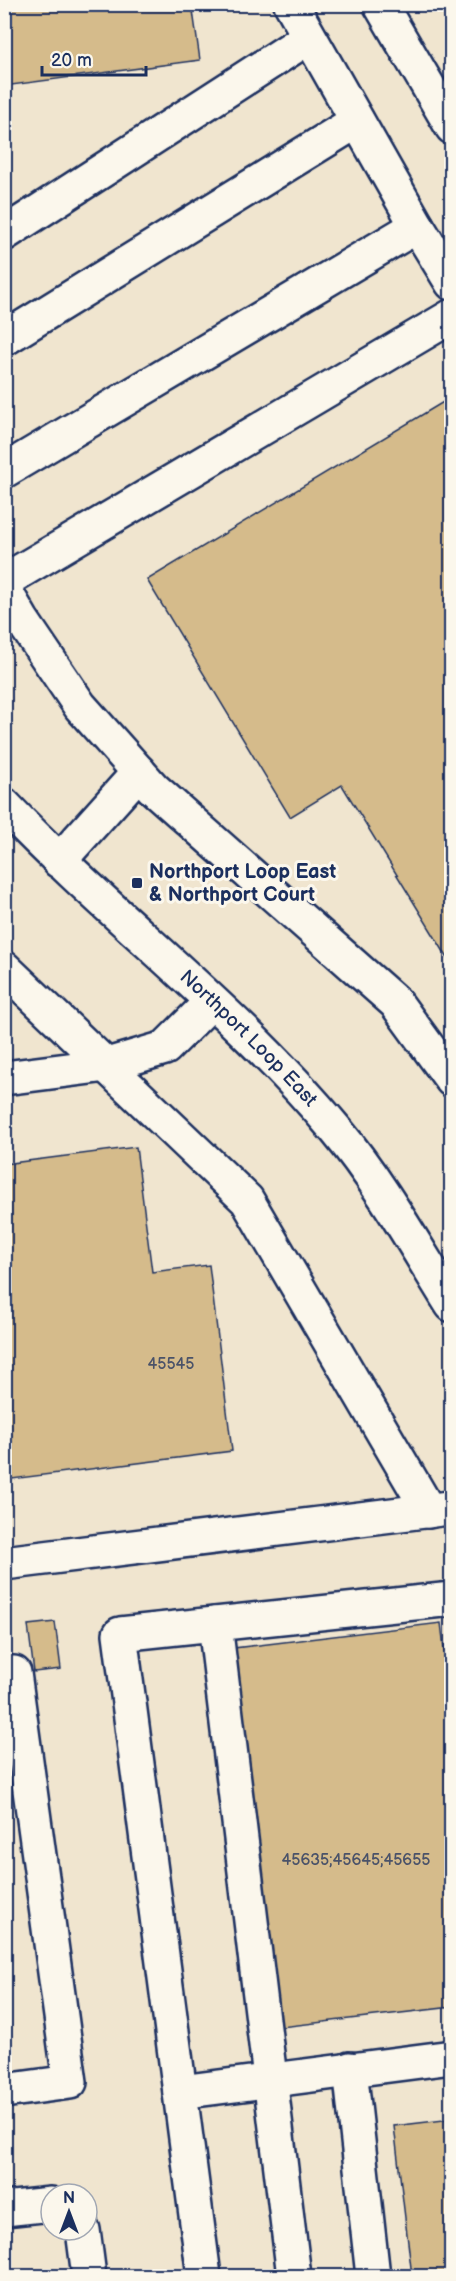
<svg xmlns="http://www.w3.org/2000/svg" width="456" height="2281" font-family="'Balsamiq Sans',sans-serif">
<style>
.built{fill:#f0e5cf;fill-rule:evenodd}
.building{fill:#d5bb8b;stroke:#1b2f5e;stroke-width:1.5}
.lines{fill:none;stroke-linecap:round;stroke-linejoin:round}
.minor-casing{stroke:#1b2f5e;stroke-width:38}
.minor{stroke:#fbf7ec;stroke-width:33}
.poi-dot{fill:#1b2f5e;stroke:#fbf7ec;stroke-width:2}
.labels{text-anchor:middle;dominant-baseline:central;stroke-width:6;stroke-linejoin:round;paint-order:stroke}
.number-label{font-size:16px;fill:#4a5269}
.poi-label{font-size:20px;font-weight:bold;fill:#1b2f5e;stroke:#fbf7ec;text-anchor:start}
.street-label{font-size:20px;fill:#1b2f5e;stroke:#fbf7ec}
</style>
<rect width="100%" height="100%" fill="#fbf7ec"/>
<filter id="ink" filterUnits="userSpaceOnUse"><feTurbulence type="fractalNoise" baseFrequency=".0167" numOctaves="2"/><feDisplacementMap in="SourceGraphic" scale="12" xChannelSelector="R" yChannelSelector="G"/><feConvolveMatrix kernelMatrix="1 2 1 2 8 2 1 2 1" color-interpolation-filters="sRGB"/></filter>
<g filter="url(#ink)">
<path class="built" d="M5,5H451V2276H5ZM51,2194H87V2230H51Z"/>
<g class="building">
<path d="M4,4H192L200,60L4,86Z"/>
<path d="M450,398L452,400V965L342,785L290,817L147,580Z"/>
<path d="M136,1147L152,1272L209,1265L232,1451L4,1480V1164Z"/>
<path d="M55,1622L61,1669L34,1672L28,1625Z"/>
<path d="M441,1623L452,1713V2007L281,2027L234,1648Z"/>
<path d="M4,2027L10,2073H4Z"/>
<path d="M452,2119V2276H412L394,2126Z"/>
</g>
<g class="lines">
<defs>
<g id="minor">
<path d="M291,4L417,226"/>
<path d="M380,4L452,127"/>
<path d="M4,234L309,37"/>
<path d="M4,339L357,121"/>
<path d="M4,471L417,226L452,283"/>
<path d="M4,581L452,316"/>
<path d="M4,589L22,620L80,706L153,788L396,1003L452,1080"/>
<path id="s1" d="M4,805C111,917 237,1011 336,1130C381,1184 415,1246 452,1305"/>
<path d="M59,861L139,772"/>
<path d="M4,968L247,1200L429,1511"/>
<path d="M4,1078L107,1065L165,1048L211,1002"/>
<path d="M4,1563L449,1508"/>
<path d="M215,1624L294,2276"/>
<path d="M4,1674L14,1673L70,2082L4,2091"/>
<path d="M350,2069L373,2276"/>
<path d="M180,2092L452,2057"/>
<path d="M4,2209L51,2204"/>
<path d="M83,2230L89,2276"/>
<path d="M204,2276L120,1634L452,1599"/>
</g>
</defs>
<use href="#minor" class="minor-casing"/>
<use href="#minor" class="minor"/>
</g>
</g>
<rect class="poi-dot" x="131" y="877" width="12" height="12" rx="3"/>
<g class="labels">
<g class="number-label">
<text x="171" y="1364">45545</text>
<text x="356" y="1860">45635;45645;45655</text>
</g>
<g class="poi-label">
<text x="149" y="872">Northport Loop East<tspan x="149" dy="23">&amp; Northport Court</tspan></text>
</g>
<g class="street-label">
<text stroke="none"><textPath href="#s1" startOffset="338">Northport Loop East</textPath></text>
</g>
</g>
<rect width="456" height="2281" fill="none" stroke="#fbf7ec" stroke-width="24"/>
<rect x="12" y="12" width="432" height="2257" fill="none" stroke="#1b2f5e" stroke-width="2" filter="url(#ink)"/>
<g transform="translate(69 2212)"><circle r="28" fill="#fbf7ec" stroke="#a1a7b3" stroke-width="1.5"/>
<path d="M0-4.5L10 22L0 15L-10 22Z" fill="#1b2f5e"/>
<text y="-9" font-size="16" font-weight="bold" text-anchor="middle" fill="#1b2f5e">N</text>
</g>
<path d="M42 66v9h104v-9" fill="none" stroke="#1b2f5e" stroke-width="3"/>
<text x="51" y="66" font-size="18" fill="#1b2f5e" stroke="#fbf7ec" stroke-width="4.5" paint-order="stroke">20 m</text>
</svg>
